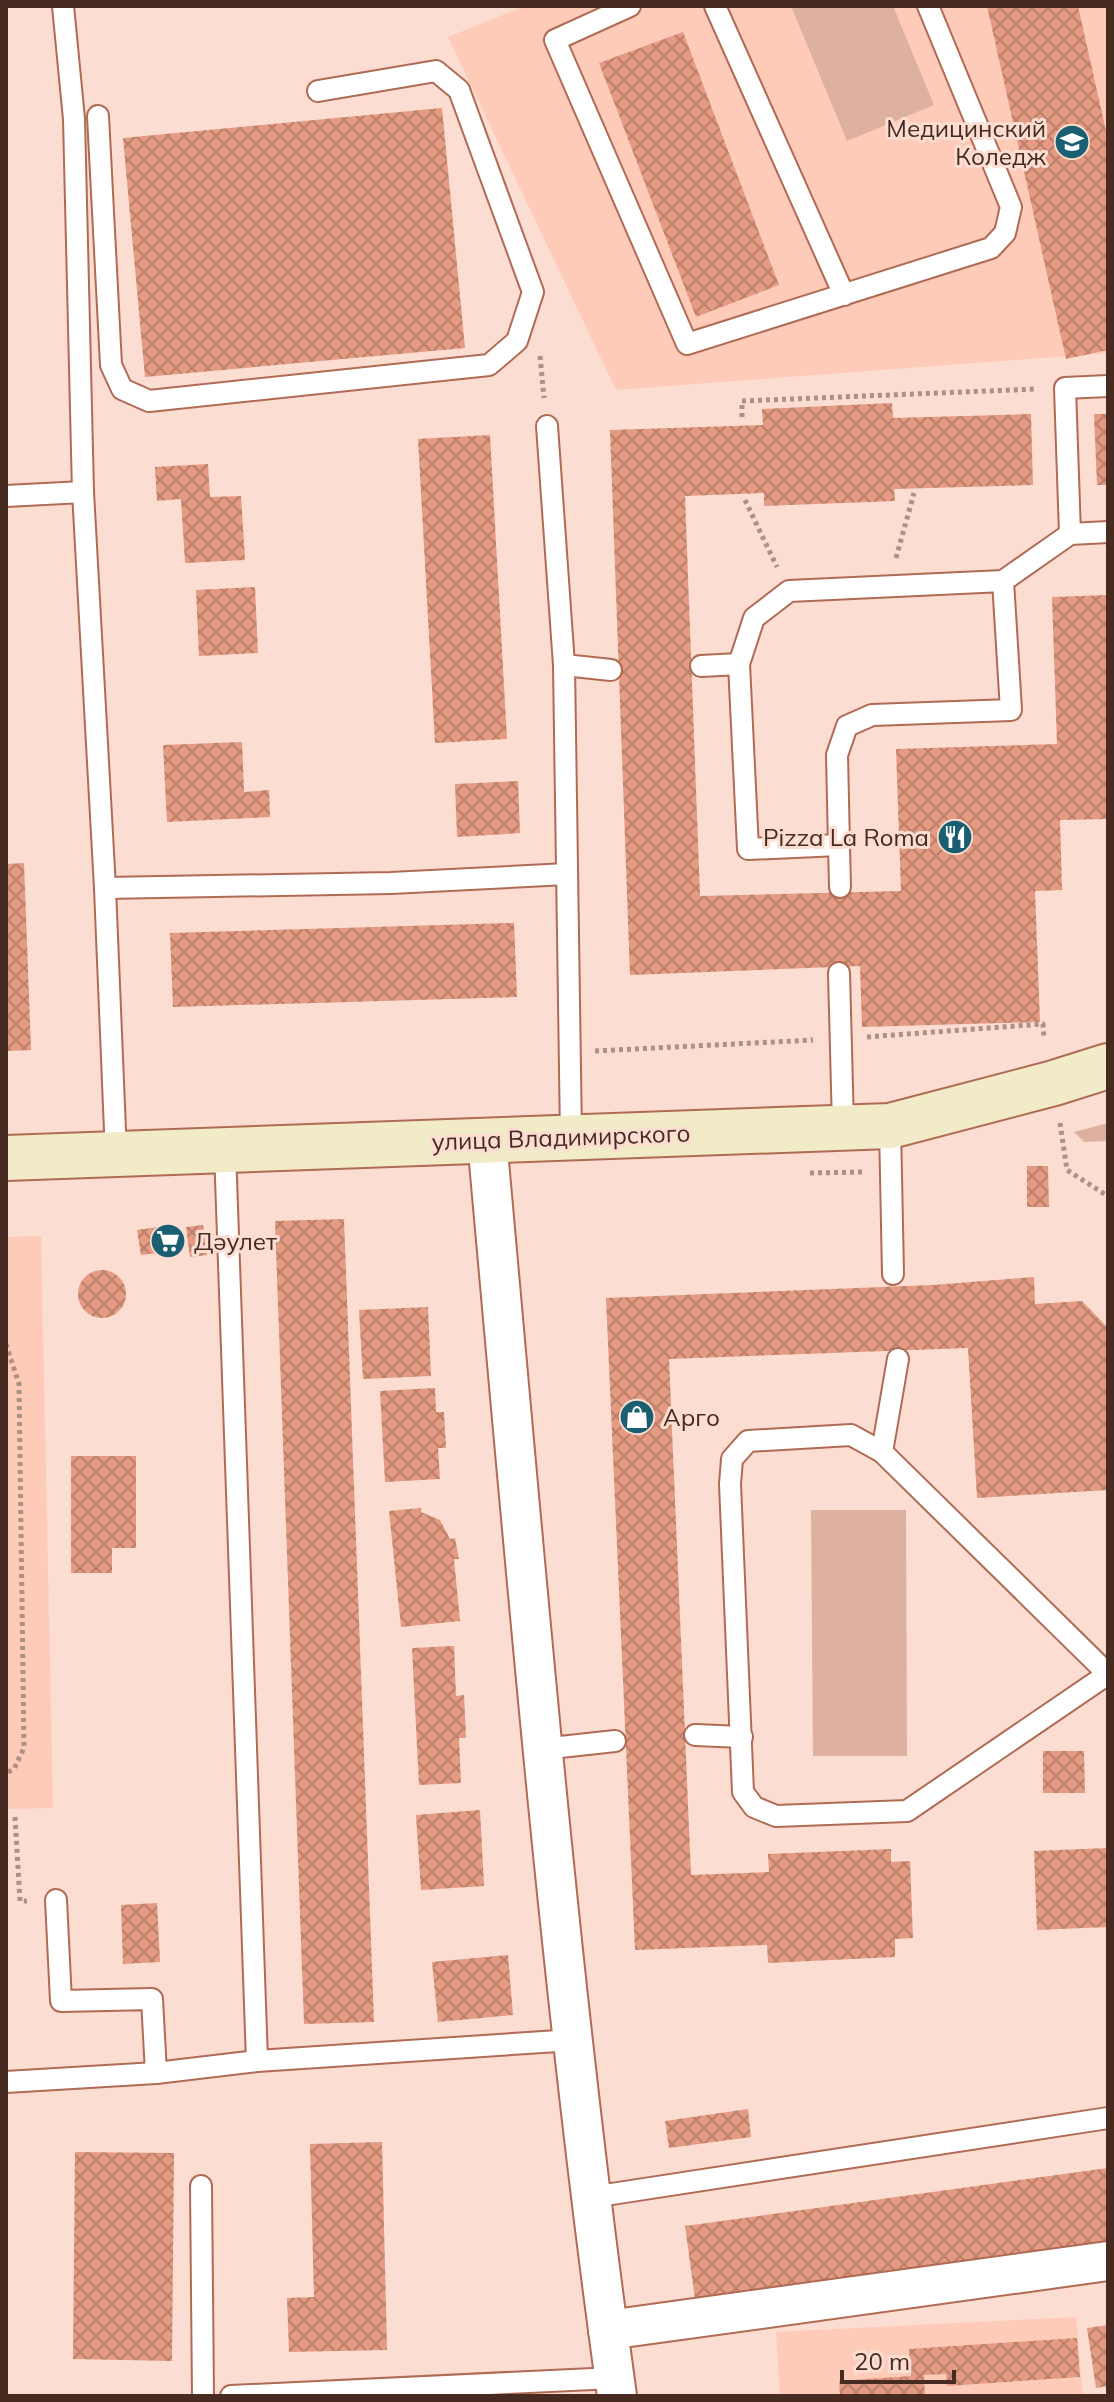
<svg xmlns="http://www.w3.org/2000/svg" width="1114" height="2402" font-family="Mulish,sans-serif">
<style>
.built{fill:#fecbb9}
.grass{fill:url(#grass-tufts)}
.garden{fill:#ddb0a0}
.building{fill:url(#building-cross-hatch)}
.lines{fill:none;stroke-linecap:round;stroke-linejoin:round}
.lane-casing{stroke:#b06b54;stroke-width:24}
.street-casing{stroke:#b06b54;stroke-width:42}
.secondary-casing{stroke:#b06b54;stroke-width:48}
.path{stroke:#ae9085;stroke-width:5;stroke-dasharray:4 4;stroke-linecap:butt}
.lane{stroke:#fff;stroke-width:20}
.street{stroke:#fff;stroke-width:38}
.secondary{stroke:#f1ebc7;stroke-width:44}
.labels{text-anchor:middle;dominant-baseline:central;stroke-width:6;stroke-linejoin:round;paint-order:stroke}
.poi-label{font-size:24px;fill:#472a20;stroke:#fcddd2;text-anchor:end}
.street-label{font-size:24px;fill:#472a20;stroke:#fcddd2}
</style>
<defs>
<pattern id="grass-tufts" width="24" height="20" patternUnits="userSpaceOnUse" patternTransform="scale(2)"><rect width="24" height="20" fill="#ddb0a0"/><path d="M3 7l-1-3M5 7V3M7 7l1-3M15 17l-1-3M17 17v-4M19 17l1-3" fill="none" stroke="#b58f82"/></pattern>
<pattern id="building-cross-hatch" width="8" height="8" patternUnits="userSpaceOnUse" patternTransform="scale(2)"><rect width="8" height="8" fill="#e49b82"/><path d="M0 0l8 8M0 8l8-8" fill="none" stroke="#bb7f6a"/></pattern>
</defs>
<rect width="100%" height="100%" fill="#fcddd2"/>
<g class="built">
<path d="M525,6H1108V353L616,390L448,37Z"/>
<path d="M41,1236L53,1808L6,1809V1237Z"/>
<path d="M1076,2317L1083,2396H780L776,2332Z"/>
</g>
<path class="grass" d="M1108,1123V1141L1084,1142L1074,1132Z"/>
<g class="garden">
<path d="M791,6H893L934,105L847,141Z"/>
<path d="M811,1510H906L907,1756H813Z"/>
</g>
<g class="building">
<path d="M987,6H1078L1108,140V350L1066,359Z"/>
<path d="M683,32L779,285L696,317L599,63Z"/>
<path d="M442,108L465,348L145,377L123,138Z"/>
<path d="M892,403L893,418L1031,414L1033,485L894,489L895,501L764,506V493L685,496L700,896L901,891L896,749L1057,744L1052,597L1108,595V819L1060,820L1062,890L1035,891L1040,1022L862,1027L860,966L630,975L610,430L763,425L762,409Z"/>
<path d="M1094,414H1108V485H1097Z"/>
<path d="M490,435L507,739L435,743L418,439Z"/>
<path d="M208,464L210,497L241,496L245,560L185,563L181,499L157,501L155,467Z"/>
<path d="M255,587L258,653L199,656L196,590Z"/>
<path d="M242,742L244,792L269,790L270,817L167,822L163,745Z"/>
<path d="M518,781L520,833L457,837L455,784Z"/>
<path d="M24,863L31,1050L6,1051V864Z"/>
<path d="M514,923L517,997L173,1007L170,933Z"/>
<path d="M1027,1166H1048L1049,1207H1027Z"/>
<path d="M344,1219L374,2022L304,2024L275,1221Z"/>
<path d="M172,1225L175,1251L141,1255L137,1230Z"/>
<path d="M203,1225L207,1255L190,1257L186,1227Z"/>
<circle cx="102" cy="1294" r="24"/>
<path d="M1034,1277L1035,1304L1082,1301L1108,1328V1490L977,1498L968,1348L669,1359L691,1875L769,1872L768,1854L891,1849V1862L910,1861L913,1938L895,1939V1957L768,1963L767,1945L635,1950L606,1298L933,1285Z"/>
<path d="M428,1307L431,1376L363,1379L359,1310Z"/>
<path d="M435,1388L436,1412H444L446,1448H438L440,1479L385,1482L380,1391Z"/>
<path d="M71,1456H136V1548H112V1573H71Z"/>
<path d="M421,1508V1512L440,1520L450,1539L455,1538L459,1559H454L460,1621L401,1627L389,1511Z"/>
<path d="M454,1646L456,1696L464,1695L466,1738H459L461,1783L419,1785L412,1648Z"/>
<path d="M1043,1751H1084L1085,1793H1043Z"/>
<path d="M480,1810L484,1886L421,1890L416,1815Z"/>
<path d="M1108,1848V1927L1037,1930L1034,1851Z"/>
<path d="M157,1903L160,1962L123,1964L121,1905Z"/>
<path d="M508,1955L513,2015L438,2022L432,1962Z"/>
<path d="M748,2109L751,2137L669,2148L665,2121Z"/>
<path d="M382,2142L387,2350L289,2352L287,2298L314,2297L310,2144Z"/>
<path d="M75,2152L174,2153L172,2361L73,2359Z"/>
<path d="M1108,2168V2249L696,2306L685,2226Z"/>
<path d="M1108,2325V2386L1096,2388L1087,2328Z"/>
<path d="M1077,2338L1080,2377L947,2386L946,2374L924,2375L925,2396H840L839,2381L911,2376L909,2349Z"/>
</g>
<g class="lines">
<defs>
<g id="lane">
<path d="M63,6L74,119L83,492L105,888L116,1155"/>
<path d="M630,6L555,40L687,344L991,248L1005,233L1011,207L928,6"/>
<path d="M715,6L844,295"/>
<path d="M98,116L111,365L122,389L149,401L489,365L517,341L533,292L459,90L436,71L318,91"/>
<path d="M547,426L564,665L571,1137"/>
<path d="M6,496L83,492"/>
<path d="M1070,534L1065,388L1108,386"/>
<path d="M1003,581L1011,710L872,715L847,726L837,755L839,845L748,849L739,664L754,618L789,591L1003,581L1070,534L1108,532"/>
<path d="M564,665L611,670"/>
<path d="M701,666L739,664"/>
<path d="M839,845L840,887"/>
<path d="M105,888L391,883L567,874"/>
<path d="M839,973L843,1126"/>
<path d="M890,1126L893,1274"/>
<path d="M225,1150L257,2061"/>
<path d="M851,1435L882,1452L1108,1674L907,1811L776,1816L754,1807L743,1792L730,1484L732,1459L748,1441Z"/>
<path d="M882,1452L898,1359"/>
<path d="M695,1735L742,1737"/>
<path d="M542,1749L615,1741"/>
<path d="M56,1900L61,2001L152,1999L156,2073"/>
<path d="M6,2082L156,2073L257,2061L573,2040"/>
<path d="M201,2186L203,2396"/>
<path d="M592,2197L1108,2118"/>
<path d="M231,2396L614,2378"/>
</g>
<g id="street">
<path d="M487,1140C525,1559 559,1979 617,2396"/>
<path d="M608,2330L1108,2261"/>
</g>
<path id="secondary" d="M6,1158L890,1126L1054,1083L1108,1066"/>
</defs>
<use href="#lane" class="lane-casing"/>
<use href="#street" class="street-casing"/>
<use href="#secondary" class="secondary-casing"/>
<g class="path">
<path d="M540,356L544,398"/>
<path d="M742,417V401L1036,389"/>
<path d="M745,500L777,567"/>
<path d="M896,558L914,493"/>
<path d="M867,1037L1043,1024L1044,1039"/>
<path d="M595,1051L813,1040"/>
<path d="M1060,1123L1067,1170L1106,1195"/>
<path d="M810,1173L864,1172"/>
<path d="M6,1344L19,1384L24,1748L14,1769L6,1773"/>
<path d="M15,1817L20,1901H27"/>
</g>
<use href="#lane" class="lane"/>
<use href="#street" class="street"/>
<use href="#secondary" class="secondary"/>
</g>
<defs>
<symbol id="university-disc" viewBox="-11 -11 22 22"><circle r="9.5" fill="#1a5e71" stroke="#fcddd2"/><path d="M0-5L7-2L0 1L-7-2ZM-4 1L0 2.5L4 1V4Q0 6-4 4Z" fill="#fff"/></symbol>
<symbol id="restaurant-disc" viewBox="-11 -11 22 22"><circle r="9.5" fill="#1a5e71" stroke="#fcddd2"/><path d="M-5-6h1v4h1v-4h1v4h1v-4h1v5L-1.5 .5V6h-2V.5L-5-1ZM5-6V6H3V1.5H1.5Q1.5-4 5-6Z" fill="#fff"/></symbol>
<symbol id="supermarket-disc" viewBox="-11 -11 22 22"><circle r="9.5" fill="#1a5e71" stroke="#fcddd2"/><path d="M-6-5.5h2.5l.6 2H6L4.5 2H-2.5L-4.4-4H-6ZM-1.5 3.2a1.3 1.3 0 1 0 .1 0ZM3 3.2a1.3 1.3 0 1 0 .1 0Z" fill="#fff"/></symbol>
<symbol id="shop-disc" viewBox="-11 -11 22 22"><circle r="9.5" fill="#1a5e71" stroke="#fcddd2"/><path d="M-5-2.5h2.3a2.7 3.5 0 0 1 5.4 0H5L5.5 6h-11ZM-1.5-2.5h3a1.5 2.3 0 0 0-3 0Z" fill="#fff"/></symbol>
</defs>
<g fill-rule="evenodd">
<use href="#university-disc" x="1052" y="122" width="40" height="40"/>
<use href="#restaurant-disc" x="935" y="817" width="40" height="40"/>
<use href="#supermarket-disc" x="148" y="1221" width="40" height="40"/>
<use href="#shop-disc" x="617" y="1397" width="40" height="40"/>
</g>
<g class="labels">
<g class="poi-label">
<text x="1046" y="128">Медицинский<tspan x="1046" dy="28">Коледж</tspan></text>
<text x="929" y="837">Pizza La Roma</text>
<text x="194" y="1241" text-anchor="start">Дәулет</text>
<text x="663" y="1417" text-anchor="start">Арго</text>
</g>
<g class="street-label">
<text transform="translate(561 1137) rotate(-2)">улица Владимирского</text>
</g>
</g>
<rect width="1114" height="2402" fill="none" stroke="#472a20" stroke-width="16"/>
<path d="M842 2370v12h112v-12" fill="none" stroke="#472a20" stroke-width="4"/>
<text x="854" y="2370" font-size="24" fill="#472a20" stroke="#fcddd2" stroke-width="6" paint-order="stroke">20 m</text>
</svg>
